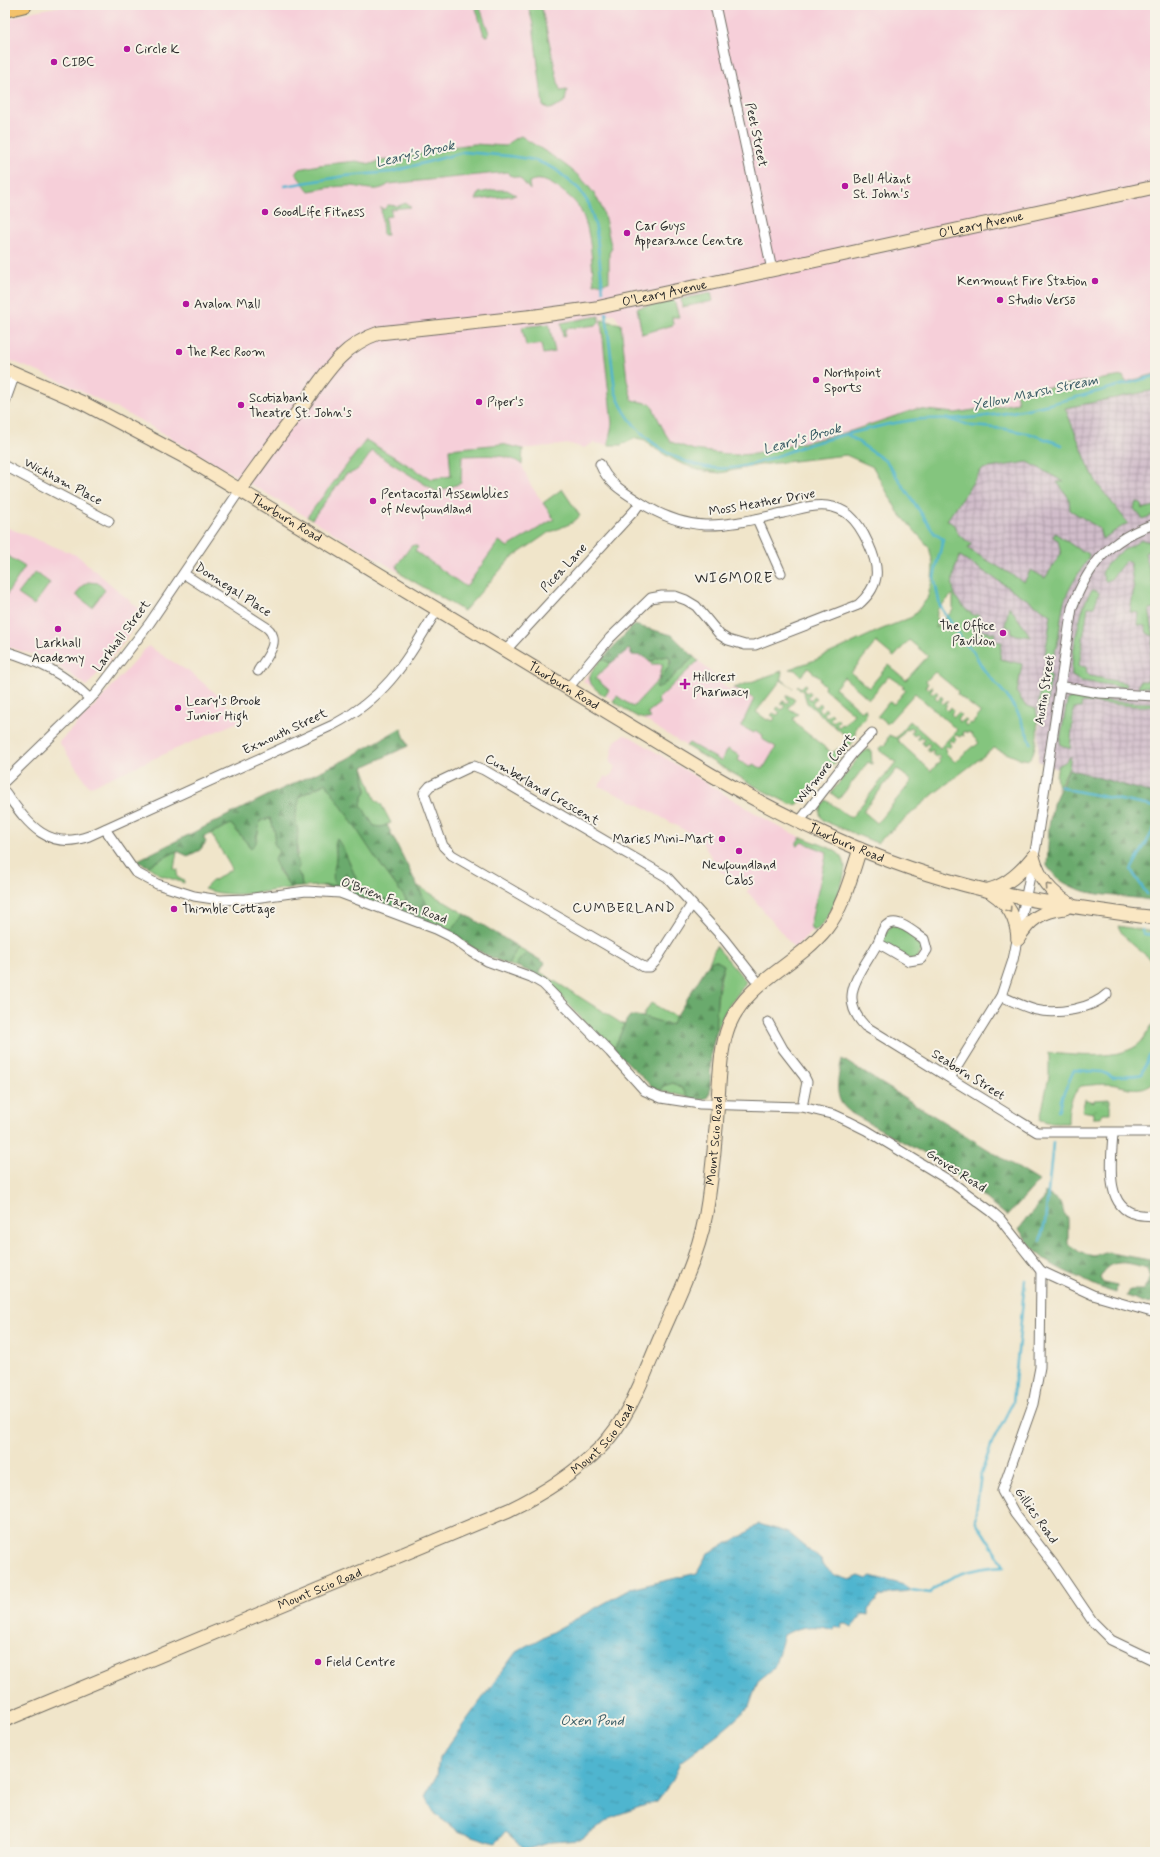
<svg xmlns="http://www.w3.org/2000/svg" width="1160" height="1857" font-family="Mynerve,sans-serif">
<style>
.built{fill:#f6cfd9}
.industrial{fill:url(#industrial-grid)}
.grass{fill:#84c57e;stroke:#587854;fill-rule:evenodd}
.forest{fill:url(#forest-firs);stroke:#4b6a4c}
.park{fill:url(#park-crowns);stroke:#587854}
.water{fill:url(#water-ripples);stroke:#3e707d}
.lines{fill:none;stroke-linecap:round;stroke-linejoin:round}
.stream{stroke:#50b5cf;stroke-width:2.5}
.street-casing{stroke:#706c63;stroke-width:11}
.secondary-casing{stroke:#706c63;stroke-width:15}
.primary-casing{stroke:#706c63;stroke-width:16}
.street{stroke:#fff;stroke-width:9}
.secondary{stroke:#fae7c3;stroke-width:13}
.primary{stroke:#f3c26a;stroke-width:14}
.oneway{stroke:#928977}
.poi-dot{fill:#b5179e;stroke:#f7f3e8;stroke-width:1.5}
.labels{text-anchor:middle;dominant-baseline:central;stroke-width:4;stroke-linejoin:round;paint-order:stroke}
.poi-label{font-size:13px;fill:#2b2b2b;stroke:#f7f3e8;text-anchor:start}
.street-label{font-size:13px;fill:#2b2b2b;stroke:#f7f3e8}
.water-label{font-size:14px;font-style:italic;fill:#385b64;stroke:#f7f3e8}
.neighbourhood-label{font-size:14px;letter-spacing:1px;fill:#2b2b2b;stroke:#f7f3e8}
.quarter-label{font-size:15px;letter-spacing:1px;fill:#2b2b2b;stroke:#f7f3e8}
</style>
<defs>
<pattern id="industrial-grid" width="8" height="8" patternUnits="userSpaceOnUse"><rect width="8" height="8" fill="#d1bdcb"/><path d="M0 4h8M4 0v8" fill="none" stroke="#aa9aa5"/></pattern>
<pattern id="forest-firs" width="22" height="20" patternUnits="userSpaceOnUse"><rect width="22" height="20" fill="#6baa6d"/><path d="M5 1l3.5 6h-7zM16 11l3.5 6h-7z" fill="#588b5a"/></pattern>
<pattern id="park-crowns" width="20" height="18" patternUnits="userSpaceOnUse"><rect width="20" height="18" fill="#84c57e"/><path d="M2 6a3 3 0 1 1 6 0M12 15a3 3 0 1 1 6 0" fill="none" stroke="#6ca067"/></pattern>
<pattern id="water-ripples" width="26" height="14" patternUnits="userSpaceOnUse"><rect width="26" height="14" fill="#50b5cf"/><path d="M2 4q2-2 4 0t4 0M15 11q2-2 4 0t4 0" fill="none" stroke="#4393a8"/></pattern>
</defs>
<rect width="100%" height="100%" fill="#f7f3e8"/>
<filter id="ink" filterUnits="userSpaceOnUse"><feTurbulence type="fractalNoise" baseFrequency=".025" numOctaves="2"/><feDisplacementMap in="SourceGraphic" scale="8" xChannelSelector="R" yChannelSelector="G"/><feConvolveMatrix kernelMatrix="1 2 1 2 8 2 1 2 1" color-interpolation-filters="sRGB"/></filter>
<filter id="wash" filterUnits="userSpaceOnUse"><feTurbulence type="fractalNoise" baseFrequency=".012" numOctaves="4" result="noise"/><feDisplacementMap in="SourceGraphic" scale="16" xChannelSelector="R" yChannelSelector="G"/><feGaussianBlur stdDeviation="0.9" result="paint"/><feColorMatrix in="noise" values="0 0 0 0 0 0 0 0 0 0 0 0 0 0 0 0 0 1.4 0 .05"/><feComposite in="paint" operator="in"/></filter>
<g filter="url(#wash)">
<rect width="100%" height="100%" fill="#f0e5ca"/>
<g class="built">
<path d="M66,5H1155V374L1125,382L1123,376L1016,392L1018,403L955,413L916,409L851,431L754,454L735,455L694,450L671,442L632,400L627,380L621,324L614,314L601,316L612,424L608,445L593,443L584,448L570,444L523,449L522,465L530,484L543,503L562,489L580,516L572,523L548,533L510,559L464,611L307,517L140,420L65,383L5,358V20L34,11Z"/>
<path d="M6,527L78,556L144,613L117,651L87,686L48,659L5,646Z"/>
<path d="M634,625L672,635L729,690L765,678L746,715L781,735L779,752L760,789L686,746L583,681Z"/>
<path d="M148,646L186,670L187,669L222,699L240,721L89,787L59,742L99,701Z"/>
<path d="M624,735L631,737L760,816L783,829L840,855L845,867L839,890L833,906L815,931L813,930L794,948L747,891L750,887L720,871L700,839L636,803L599,786L605,776L608,778L612,774L615,766L610,763L612,750L615,741Z"/>
</g>
<path class="industrial" d="M1155,390V795L1065,772L1038,761L1039,720L1036,709L1025,705L981,637L953,610L954,593L921,474L982,469L1028,462L1065,408Z"/>
<g class="grass">
<path d="M475,5H479L489,33L488,36L484,35Z"/>
<path d="M528,5H541L560,91L567,90L565,102L550,109L543,106L533,24Z"/>
<path d="M521,136C551,156 585,172 601,206C606,218 608,236 612,248L609,253V282L594,284C591,259 592,231 580,209C575,200 563,191 555,186C547,181 538,177 529,182L530,190L520,178L509,175L508,172L389,184C375,195 361,185 347,186C334,186 321,189 309,191L295,173L299,169L319,165L356,161L371,164L385,159L397,161L417,154L436,152L450,147L474,144L506,146L514,139Z"/>
<path d="M493,190H507L516,195L476,200L479,193Z"/>
<path d="M406,203L411,207L391,209V216L385,217L387,235H383L381,207L383,210L388,205L398,206Z"/>
<path d="M711,293L713,301L682,307L681,299Z"/>
<path d="M674,300L679,317H672L673,325L642,334L637,308Z"/>
<path d="M599,316V322L596,325L565,329V336L563,337L561,323Z"/>
<path d="M601,320L621,324L627,380L632,400L651,404L665,433L671,442L694,450L735,455L754,454L851,431L916,409L955,413L1018,403L1016,392L1123,376L1126,382L1155,374V390L1065,408L1089,467L1098,485L1128,523L1102,539L1099,528L1070,510L1069,498L1057,482H1064L1028,462L982,469L947,520L954,525L958,534L971,544L968,549L1024,582L1031,570L1045,578L1061,554L1058,540L1053,537L1055,533L1082,552L1084,551L1089,554L1088,559C1079,573 1067,589 1063,606C1060,623 1059,640 1054,656H1045L1051,615L960,556C947,582 951,601 975,616L976,614L979,615L977,630L995,633L993,641L1002,642L1000,659L1022,664L1017,693L1025,705L1036,709C1039,722 1038,750 1029,760L1018,758L994,748L936,792L877,843L824,821C817,813 820,807 826,800L851,818L896,762L880,751L879,748L885,745L889,735L896,738L910,721L940,748L957,730L915,693L887,724L883,719L877,717L889,702L894,704L906,690L902,688L904,686L889,676L869,699L844,677L835,688L862,712L865,708C869,719 861,719 856,727L854,740L850,746L844,742L847,737L807,703L804,693L797,686L798,685L801,688L805,684L807,685L803,690L807,693L809,691L811,693L808,697L811,700L813,697L816,699L812,703L816,707L820,703L822,705L818,709L821,712L825,708L827,710L824,714L827,717L831,713L833,715L830,719L833,722L837,718L839,721L836,724L839,727L842,724L844,725L854,714L824,688L825,686L820,681L821,679L808,668L801,676L795,670L789,669L815,660L880,630L912,617L927,599L932,581L933,564L929,547L898,512L873,467L846,455L759,465L720,473L698,470L678,462L657,450L645,440L636,438L621,445H608L612,424ZM953,594V610L936,628L937,610ZM909,640L928,656L906,680L888,665L869,688L851,673L876,642L894,657ZM935,672L958,691L957,694L981,713L972,724L970,723L966,726L964,723L967,720L965,719L960,722L957,719L961,715L958,713L954,717L951,714L954,710L951,707L948,711L945,708L948,701L943,704L941,702L943,698L941,696L938,700L935,697L938,693L936,691L932,694L930,692L933,687L931,686L928,690L925,687L928,684L926,681ZM911,727L913,729L911,733L914,736L917,733L919,735L917,738L919,740L922,737L924,739L922,743L925,746L927,743L930,745L927,748L929,752L932,750L934,751L932,754L936,757L938,755L940,757L938,759L940,761L931,771L897,740L906,729L908,730ZM964,731L967,733L969,732L979,743L974,747L973,746L955,762L945,752L946,750L944,748L946,746L949,748L951,745L949,743L951,740L954,742L956,740L954,737L956,735L960,737L962,735L964,736L963,733ZM897,769L912,781L877,823L863,811Z"/>
<path d="M549,324L555,352L543,354L541,344L526,346L522,327Z"/>
<path d="M366,440L431,479L451,476L449,449L502,444L523,449L522,465C509,452 480,456 462,456L461,483L437,492L372,451C365,461 359,473 346,474L312,519L307,517Z"/>
<path d="M562,489L580,516L572,523L548,533L510,559L464,611L401,574L398,569L397,565L411,546L414,545L418,547L415,551L466,587L499,541L508,547L554,519L543,503Z"/>
<path d="M1137,502L1141,503L1142,509L1155,506V514L1143,519L1134,509L1135,504Z"/>
<path d="M1142,540L1150,542L1151,549L1145,553L1155,594V608L1149,609L1155,644V687H1138L1140,681H1148L1153,636L1147,633L1145,626L1138,625L1139,613L1130,612L1134,588L1130,563L1126,560L1111,579L1107,581H1105L1102,574C1107,557 1128,548 1142,540Z"/>
<path d="M5,554L25,567L5,597Z"/>
<path d="M35,572L50,583L34,605L18,594Z"/>
<path d="M88,582L98,583L105,590L92,607L76,595L82,586Z"/>
<path d="M1092,590L1097,591L1099,593L1094,607H1088L1079,666L1086,667L1087,673L1090,676L1126,683L1127,686L1124,687L1081,681L1072,676C1070,660 1081,601 1092,590Z"/>
<path d="M1009,606L1031,637L1011,634L1012,628L1005,626Z"/>
<path d="M669,656C672,666 666,673 659,679L667,682L694,657L698,661L657,700L660,703L647,713L651,718C640,723 623,707 613,701L617,696L633,707L659,679L663,664H651L650,662L660,657Z"/>
<path d="M602,659L611,663L595,678L609,690L605,696C584,682 586,677 602,659Z"/>
<path d="M1043,669L1048,671L1051,677L1046,707L1041,716L1038,708Z"/>
<path d="M782,671L781,679L793,688L781,680L756,712L767,720L769,719L773,721L775,718L771,715L773,713L777,715L780,713L776,709L778,707L782,710L785,706L781,704L783,701L787,703L789,701L786,698L788,695L795,700L788,708L798,714L793,719L798,726L832,753L839,748L844,753L797,805L790,804L760,789L686,746L689,743L721,761L728,749L740,756L738,760L751,768L753,764L763,769L776,747L762,739L763,735L756,731L754,733L741,726L754,699L740,690L734,688Z"/>
<path d="M1075,697L1117,702L1155,703V706H1134L1082,702L1081,708H1074L1070,749L1061,745L1060,741L1067,702L1069,698Z"/>
<path d="M867,750H871L872,764L868,762L839,799L831,793L862,753Z"/>
<path d="M1071,756L1069,767L1058,789L1056,776L1058,766L1065,762Z"/>
<path d="M363,767L375,799L381,804L391,823L381,827L374,826L361,805L362,799L366,791Z"/>
<path d="M327,783L375,857L406,899L405,903L375,897L361,890L343,848L337,839C333,846 337,851 336,859C335,868 334,875 335,885L302,887L301,877L297,871L299,865L296,857L298,853C294,835 294,814 300,796Z"/>
<path d="M270,818L275,833L274,843L279,851L278,870L287,882L290,888C262,892 232,899 204,889L211,882L232,869L211,833L231,824L251,848L256,843L260,821Z"/>
<path d="M800,838H804C813,842 835,848 841,856C843,858 845,864 845,867C845,882 828,924 815,931L811,929L810,925L827,852L802,842L798,846H797V842Z"/>
<path d="M177,851L174,869L178,870L177,877L184,881V883L160,875L148,866Z"/>
<path d="M418,886L465,914L450,931L427,924V905Z"/>
<path d="M894,922L926,944L914,961L878,943Z"/>
<path d="M1118,926L1155,932V966C1144,949 1126,945 1118,926Z"/>
<path d="M716,946L746,981C742,991 732,1000 726,1010C719,1022 715,1038 711,1052C717,1023 715,993 724,965L715,960L709,963Z"/>
<path d="M518,947L527,952L517,963L518,967L508,965Z"/>
<path d="M540,972L624,1025L614,1049L582,1019L557,991L538,975Z"/>
<path d="M651,1003L676,1017L671,1025L644,1017V1014Z"/>
<path d="M1155,1021V1080C1142,1092 1133,1089 1116,1085C1105,1083 1092,1085 1081,1086C1070,1096 1068,1109 1068,1123H1052L1040,1120L1049,1076V1053C1073,1055 1123,1061 1141,1042C1146,1036 1150,1027 1155,1021Z"/>
<path d="M673,1083L682,1088L688,1097L661,1091L663,1086Z"/>
</g>
<g class="forest">
<path d="M634,625L672,635L694,657L667,682L657,689L656,687C660,678 667,671 671,662L669,656L660,657L650,662L643,656L632,655L629,649L611,663L602,659Z"/>
<path d="M401,728L408,746L363,767L366,791L362,799L361,805L374,826L381,827L387,825L427,905C430,913 433,917 427,924L338,889L322,886L335,885C331,875 335,868 336,859C337,851 334,846 337,839L343,848L361,890L375,897L406,903V899L375,857L326,783L300,796L295,817L298,831L296,857L299,866L297,871L301,877L302,887L290,888C286,878 278,870 274,860L279,851L274,843L275,833L270,818L260,821L256,843L251,848L231,824L203,837L206,842L200,850L188,856L177,851L148,866L136,861L269,795L345,760Z"/>
<path d="M1069,769L1155,794V901C1119,893 1070,901 1047,866L1049,826L1053,804Z"/>
<path d="M465,914L518,947L508,965C487,956 467,946 450,931Z"/>
<path d="M527,952L545,963L538,975L518,967L517,963Z"/>
<path d="M715,960L724,965L718,984L715,1034L711,1052L710,1092L707,1098L698,1100L688,1097L682,1088L673,1083L663,1086L661,1091L652,1087L614,1049L626,1021L630,1016L644,1017L671,1025L709,963Z"/>
<path d="M842,1059L1039,1181L1007,1216L941,1163L851,1113C848,1110 844,1107 842,1104C834,1092 839,1072 842,1059Z"/>
<path d="M1045,1192L1060,1202L1064,1213L1068,1218V1244L1081,1253L1094,1256L1105,1252L1155,1261V1298L1149,1304L1127,1296L1130,1290H1143L1150,1279L1147,1268C1128,1263 1111,1256 1100,1278L1103,1283L1117,1286L1116,1293C1104,1290 1094,1285 1082,1279C1049,1264 1039,1260 1019,1229L1030,1214L1044,1199Z"/>
</g>
<path class="park" d="M1085,1099L1094,1102V1100L1110,1099V1113H1102L1101,1116L1098,1118H1093V1113L1082,1111Z"/>
<path class="water" d="M759,1524L789,1533L813,1553L822,1561L824,1566L835,1575L850,1580L859,1576L867,1579L872,1576L904,1585L911,1590C900,1594 891,1589 882,1597L881,1595L868,1610V1615L863,1614L852,1627L847,1624H842L841,1628L835,1626L834,1630C816,1625 801,1625 784,1635L774,1668L758,1681L749,1707L727,1727L680,1762L673,1780L657,1801L614,1816L580,1840L552,1842L525,1850L505,1832L495,1843L457,1831L435,1814L425,1796L437,1775L439,1758L516,1652L630,1589L697,1573L708,1553L742,1536Z"/>
<g class="lines">
<g class="stream">
<path d="M285,186L345,176L391,172L464,152L509,156L535,160L555,169L579,189L589,204L596,228L603,291"/>
<path d="M606,313L615,390C628,432 672,464 714,468C745,471 776,456 804,446C825,439 847,434 868,429C883,425 898,422 913,420C935,417 957,420 979,417C1039,410 1097,391 1155,376"/>
<path d="M948,419L972,426L1005,429L1031,434L1062,445"/>
<path d="M848,435L887,462L935,534L943,539L934,577L940,606L963,641L973,651L984,670L1006,695L1018,713L1031,743"/>
<path d="M1060,786L1071,790L1155,807"/>
<path d="M1147,894L1131,870L1155,827"/>
<path d="M1142,930L1144,934L1155,935"/>
<path d="M1058,1111L1062,1097L1074,1070L1102,1072L1113,1077C1124,1074 1131,1077 1142,1074L1149,1056L1155,1053"/>
<path d="M1040,1241L1045,1222L1053,1143"/>
<path d="M911,1590L930,1593C949,1573 977,1568 1004,1566L975,1520L981,1474L992,1443L1013,1402L1025,1280"/>
</g>
</g>
</g>
<g filter="url(#ink)">
<g class="lines">
<defs>
<g id="street">
<path d="M715,5L772,270"/>
<path d="M5,402L15,374"/>
<path d="M5,466L109,521"/>
<path d="M757,519L781,573"/>
<path d="M184,574L266,627C283,640 266,658 258,671"/>
<path d="M5,651C38,661 65,674 90,699"/>
<path d="M505,651L635,510L640,503"/>
<path d="M1059,686L1099,693L1155,696"/>
<path d="M568,688L610,638L651,598L662,596H675L686,600L696,606L720,635L728,640L745,645H755L858,605C867,597 874,589 876,577C879,560 862,526 849,515C843,510 835,507 827,506C812,504 797,510 783,513C724,526 691,536 638,501C622,491 607,482 600,464"/>
<path d="M5,781L96,693L149,624L240,490"/>
<path d="M5,792C27,822 46,852 89,836L333,725C388,696 406,661 437,610"/>
<path d="M799,822L852,754L872,733"/>
<path d="M105,829L135,872L157,884L194,896L220,900L246,899L306,891L340,893L436,929L450,936L467,949L487,961L531,977L543,984L610,1052L645,1091L661,1098L700,1104L802,1107L835,1115L848,1121L866,1130L950,1181L992,1212L1000,1219L1041,1271L1093,1295L1155,1313"/>
<path d="M692,904L655,962L650,967H644L452,855L443,846L424,793L430,786L470,767L474,766L484,770L667,877L723,938L760,985"/>
<path d="M878,943L909,961L921,959L927,950L924,939C916,934 902,921 892,923C881,925 882,936 877,944C862,972 836,996 865,1026L1037,1132H1155"/>
<path d="M1001,996C1012,1001 1024,1007 1036,1010C1056,1015 1092,1009 1107,994"/>
<path d="M768,1022L783,1049L804,1076L807,1082L802,1107"/>
<path d="M950,1078L1001,996L1013,960L1036,846L1072,608C1088,565 1110,538 1155,524"/>
<path d="M1113,1133C1112,1157 1103,1207 1136,1214C1142,1216 1149,1215 1155,1216"/>
<path d="M1041,1271L1040,1367L1033,1404L1002,1491L1015,1514L1055,1566L1093,1622L1111,1640L1155,1661"/>
</g>
<g id="secondary">
<path id="s1" d="M5,369L83,403L185,457L710,774C801,827 898,872 1003,894C1043,903 1084,908 1125,914C1135,916 1145,916 1155,918"/>
<path id="s2" d="M240,490C259,464 277,438 297,413C322,381 337,347 379,333L536,316L596,308L1155,187"/>
<path d="M1033,857C1039,879 1051,893 1070,904"/>
<path d="M988,890C1007,886 1021,872 1033,857"/>
<path d="M992,893C1009,904 1017,919 1018,939"/>
<path d="M1018,939C1029,919 1042,911 1065,908"/>
<path id="s3" d="M5,1720L509,1510C542,1494 574,1474 600,1448C629,1419 644,1375 660,1338C679,1294 702,1249 708,1201C713,1167 716,1133 718,1099C720,1075 720,1048 729,1025C748,980 797,965 826,929C844,906 851,876 860,849"/>
</g>
<path id="primary" d="M5,10L25,5"/>
</defs>
<use href="#street" class="street-casing"/>
<use href="#secondary" class="secondary-casing"/>
<use href="#primary" class="primary-casing"/>
<use href="#street" class="street"/>
<use href="#secondary" class="secondary"/>
<use href="#primary" class="primary"/>
</g>
<defs><path id="oneway-chevron" d="M-2-3.5L2.5 0L-2 3.5" fill="none" stroke-width="1.6" stroke-linecap="round" stroke-linejoin="round"/></defs>
<g class="oneway">
<use href="#oneway-chevron" transform="translate(1048 886) rotate(-132)"/>
<use href="#oneway-chevron" transform="translate(1009 910) rotate(57)"/>
</g>
</g>
<g class="poi-dot">
<circle cx="127" cy="49" r="4"/>
<circle cx="54" cy="62" r="4"/>
<circle cx="845" cy="186" r="4"/>
<circle cx="265" cy="212" r="4"/>
<circle cx="627" cy="233" r="4"/>
<circle cx="1095" cy="281" r="4"/>
<circle cx="1000" cy="300" r="4"/>
<circle cx="186" cy="304" r="4"/>
<circle cx="179" cy="352" r="4"/>
<circle cx="816" cy="380" r="4"/>
<circle cx="479" cy="402" r="4"/>
<circle cx="241" cy="405" r="4"/>
<circle cx="373" cy="501" r="4"/>
<circle cx="58" cy="629" r="4"/>
<circle cx="1003" cy="633" r="4"/>
<path d="M683 678h4v4h4v4h-4v4h-4v-4h-4v-4h4z"/>
<circle cx="178" cy="708" r="4"/>
<circle cx="722" cy="839" r="4"/>
<circle cx="739" cy="851" r="4"/>
<circle cx="174" cy="909" r="4"/>
<circle cx="318" cy="1662" r="4"/>
</g>
<g class="labels">
<g class="poi-label">
<text x="135" y="49">Circle K</text>
<text x="62" y="62">CIBC</text>
<text x="853" y="179">Bell Aliant<tspan x="853" dy="15">St. John's</tspan></text>
<text x="273" y="212">GoodLife Fitness</text>
<text x="635" y="226">Car Guys<tspan x="635" dy="15">Appearance Centre</tspan></text>
<text x="1087" y="281" text-anchor="end">Kenmount Fire Station</text>
<text x="1008" y="300">Studio Versō</text>
<text x="194" y="304">Avalon Mall</text>
<text x="187" y="352">The Rec Room</text>
<text x="824" y="373">Northpoint<tspan x="824" dy="15">Sports</tspan></text>
<text x="249" y="398">Scotiabank<tspan x="249" dy="15">Theatre St. John's</tspan></text>
<text x="487" y="402">Piper's</text>
<text x="381" y="494">Pentacostal Assemblies<tspan x="381" dy="15">of Newfoundland</tspan></text>
<text x="995" y="626" text-anchor="end">The Office<tspan x="995" dy="15">Pavilion</tspan></text>
<text x="58" y="643" text-anchor="middle">Larkhall<tspan x="58" dy="15">Academy</tspan></text>
<text x="693" y="677">Hillcrest<tspan x="693" dy="15">Pharmacy</tspan></text>
<text x="186" y="701">Leary's Brook<tspan x="186" dy="15">Junior High</tspan></text>
<text x="714" y="839" text-anchor="end">Maries Mini-Mart</text>
<text x="739" y="865" text-anchor="middle">Newfoundland<tspan x="739" dy="15">Cabs</tspan></text>
<text x="182" y="909">Thimble Cottage</text>
<text x="326" y="1662">Field Centre</text>
</g>
<g class="street-label">
<text transform="translate(756 135) rotate(78)">Peet Street</text>
<text stroke="none"><textPath href="#s2" startOffset="825">O'Leary Avenue</textPath></text>
<text stroke="none"><textPath href="#s2" startOffset="501">O'Leary Avenue</textPath></text>
<text transform="translate(63 482) rotate(28)">Wickham Place</text>
<text transform="translate(762 503) rotate(-10)">Moss Heather Drive</text>
<text stroke="none"><textPath href="#s1" startOffset="319">Thorburn Road</textPath></text>
<text transform="translate(564 568) rotate(-47)">Picea Lane</text>
<text transform="translate(233 590) rotate(33)">Donnegal Place</text>
<text transform="translate(122 636) rotate(-53)">Larkhall Street</text>
<text stroke="none"><textPath href="#s1" startOffset="643">Thorburn Road</textPath></text>
<text transform="translate(1045 690) rotate(-81)">Austin Street</text>
<text transform="translate(285 732) rotate(-25)">Exmouth Street</text>
<text transform="translate(825 769) rotate(-51)">Wigmore Court</text>
<text transform="translate(542 790) rotate(30)">Cumberland Crescent</text>
<text stroke="none"><textPath href="#s1" startOffset="967">Thorburn Road</textPath></text>
<text transform="translate(394 901) rotate(20)">O'Brien Farm Road</text>
<text transform="translate(968 1075) rotate(32)">Seaborn Street</text>
<text stroke="none"><textPath href="#s3" startOffset="989">Mount Scio Road</textPath></text>
<text transform="translate(956 1171) rotate(33)">Groves Road</text>
<text stroke="none"><textPath href="#s3" startOffset="665">Mount Scio Road</textPath></text>
<text transform="translate(1036 1516) rotate(55)">Gillies Road</text>
<text stroke="none"><textPath href="#s3" startOffset="341">Mount Scio Road</textPath></text>
</g>
<g class="water-label">
<text transform="translate(415 154) rotate(-13)">Leary's Brook</text>
<text transform="translate(1035 393) rotate(-12)">Yellow Marsh Stream</text>
<text transform="translate(802 439) rotate(-16)">Leary's Brook</text>
<text x="592" y="1721">Oxen Pond</text>
</g>
<g class="neighbourhood-label">
<text x="624" y="908">CUMBERLAND</text>
</g>
<g class="quarter-label">
<text x="734" y="579">WIGMORE</text>
</g>
</g>
<rect width="1160" height="1857" fill="none" stroke="#f7f3e8" stroke-width="20"/>
</svg>
